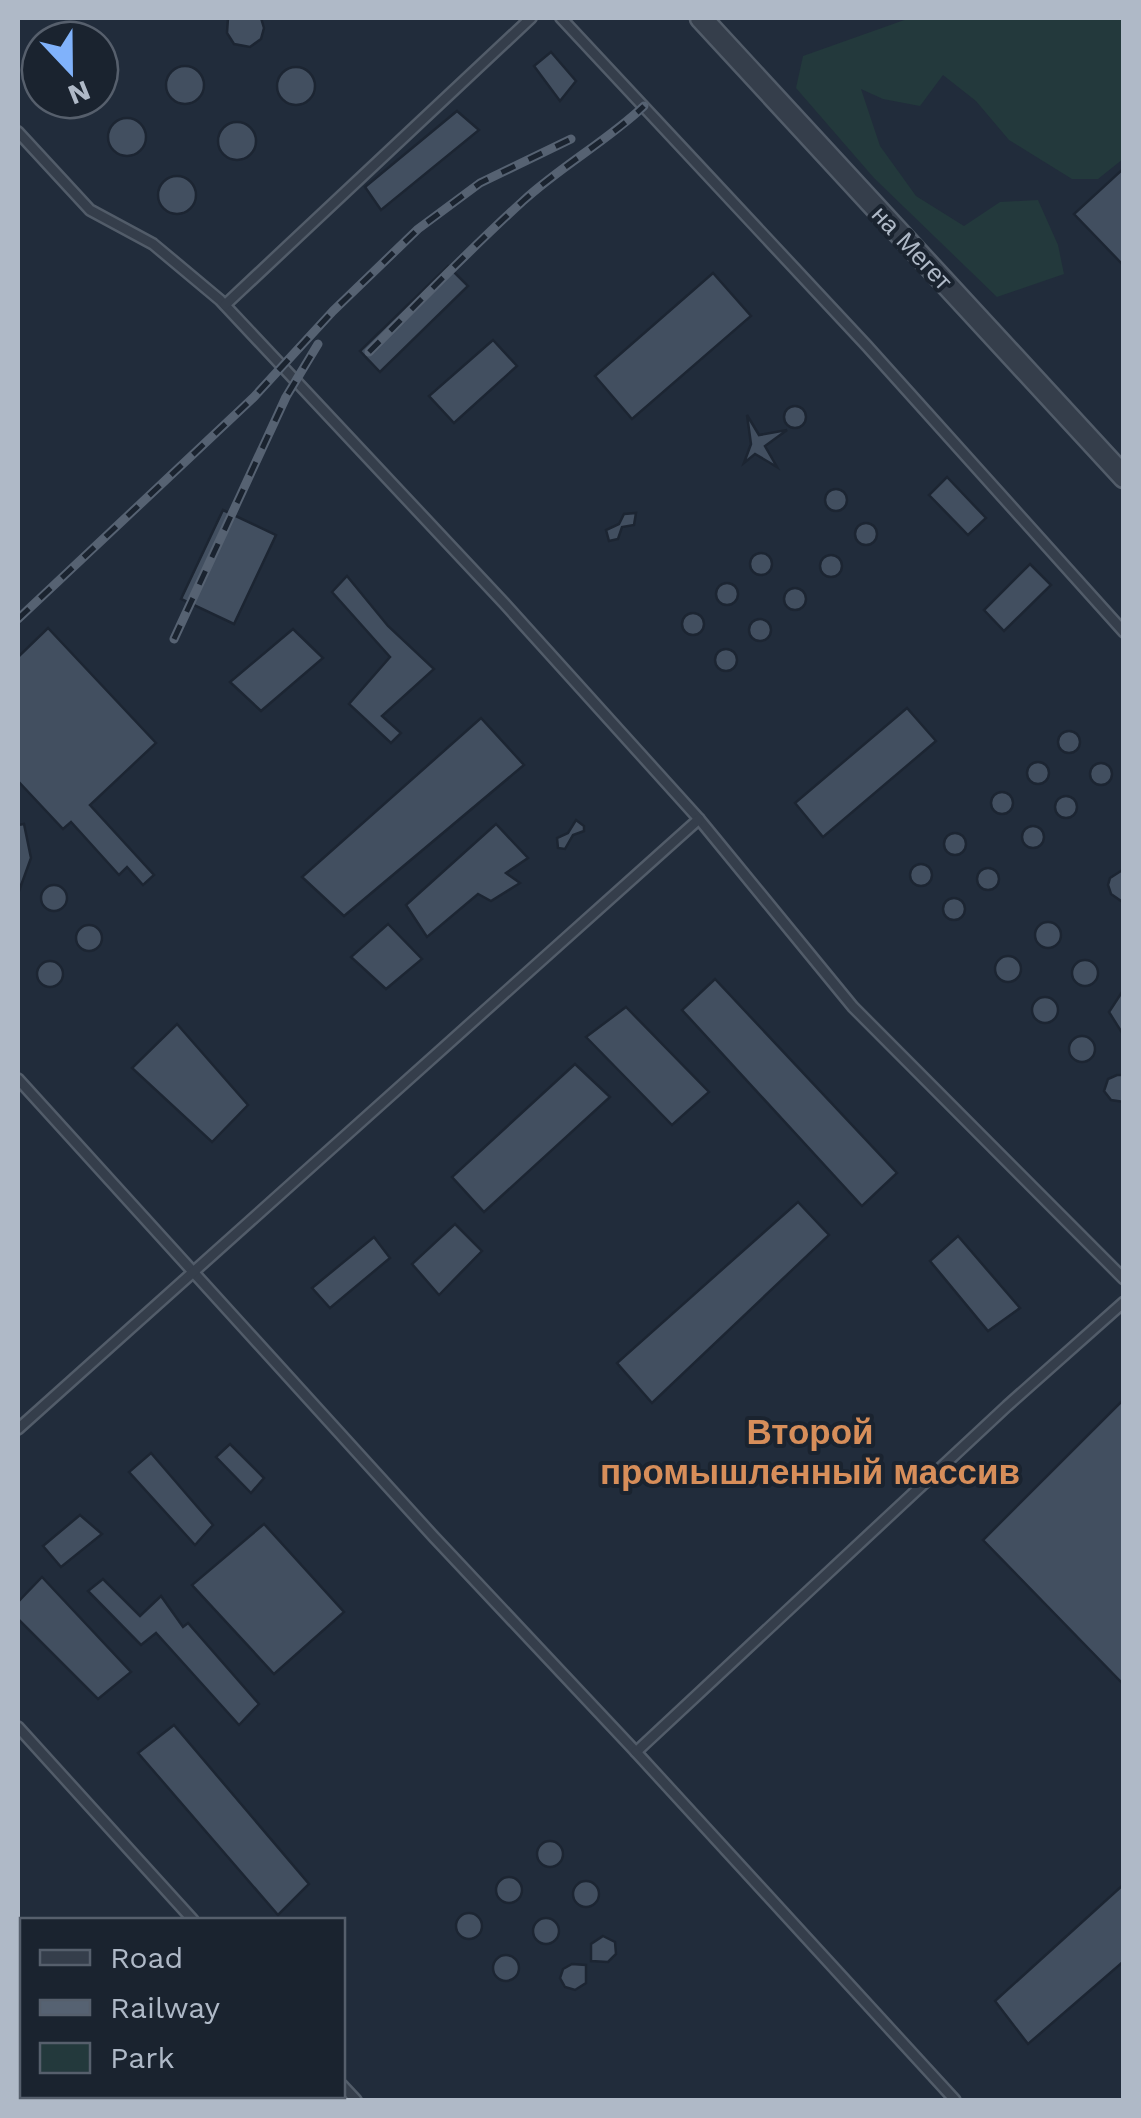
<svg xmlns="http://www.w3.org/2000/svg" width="1141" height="2118" font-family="'Work Sans',sans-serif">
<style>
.green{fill:#23393c}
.building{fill:#424f60;stroke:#1c2532;stroke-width:2.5}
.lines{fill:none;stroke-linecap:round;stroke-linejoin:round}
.service-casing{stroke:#525c69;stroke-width:14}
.tertiary-casing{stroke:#525c69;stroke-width:25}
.service{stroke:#353e4b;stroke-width:9}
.tertiary{stroke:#353e4b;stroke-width:20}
.rail-casing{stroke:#566272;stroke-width:9}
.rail{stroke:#1a232f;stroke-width:5;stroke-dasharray:15;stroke-linecap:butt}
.labels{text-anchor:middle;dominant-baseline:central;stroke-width:8;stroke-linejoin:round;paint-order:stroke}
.street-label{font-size:25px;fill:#afb9c7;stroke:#1a232f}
.district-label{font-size:35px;font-weight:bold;fill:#d78e5a;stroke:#1a232f}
</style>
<rect width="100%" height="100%" fill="#212c3b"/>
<path class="green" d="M910,18H1123V159L1098,179H1072L1009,140L976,101L943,75L920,106L883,99L861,89L880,146L916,196L964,226L1000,202L1038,200L1058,245L1064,274L997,297L874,178L796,88L803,56Z"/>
<g class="building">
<path d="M228,18H261L264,28L261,39L250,47L234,44L227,33Z"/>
<path d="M551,52L576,81L560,101L534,66Z"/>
<circle cx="185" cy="85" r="19"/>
<circle cx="296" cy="86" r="19"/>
<path d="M457,111L479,130L381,210L365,187Z"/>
<circle cx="127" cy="137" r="19"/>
<circle cx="237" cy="141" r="19"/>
<path d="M1124,168V266L1074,214Z"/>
<circle cx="177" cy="195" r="19"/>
<path d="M448,266L468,286L380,372L360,351Z"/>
<path d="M713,273L751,316L632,419L595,376Z"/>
<path d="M493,340L517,366L454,423L429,396Z"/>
<circle cx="795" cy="417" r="11"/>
<path d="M747,415L759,435L787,430L765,446L777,467L755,454L744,463L751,444Z"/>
<path d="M947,477L986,518L968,535L929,495Z"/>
<circle cx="836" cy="500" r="11"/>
<path d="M223,510L276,535L234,624L181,599Z"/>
<path d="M636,513L634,525L622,527L618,539L609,541L606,530L619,524L624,514Z"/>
<circle cx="866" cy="534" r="11"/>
<circle cx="761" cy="564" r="11"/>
<circle cx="831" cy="566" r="11"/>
<path d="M1030,564L1051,585L1004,631L984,610Z"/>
<path d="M347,576L388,626L434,669L382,716L401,733L391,743L349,704L390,657L332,592Z"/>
<circle cx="727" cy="594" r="11"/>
<circle cx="795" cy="599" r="11"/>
<circle cx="693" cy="624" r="11"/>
<circle cx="760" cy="630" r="11"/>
<path d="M48,628L156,743L90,805L154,875L143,885L127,867L119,875L71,822L63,829L18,781V657Z"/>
<path d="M293,629L323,658L261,711L230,682Z"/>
<circle cx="726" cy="660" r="11"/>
<path d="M907,708L936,741L823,837L795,803Z"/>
<path d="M481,718L524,765L344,916L302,877Z"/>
<circle cx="1069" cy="742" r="11"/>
<circle cx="1038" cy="773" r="11"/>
<circle cx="1101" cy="774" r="11"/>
<circle cx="1002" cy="803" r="11"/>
<circle cx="1066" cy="807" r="11"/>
<path d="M576,820L584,826V831L573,835L565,849L558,848L557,838L568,833Z"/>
<path d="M24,824L31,858L19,891L18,825Z"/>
<path d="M496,824L528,858L506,873L520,883L491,901L478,894L427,937L406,905Z"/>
<circle cx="1033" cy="837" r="11"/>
<circle cx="955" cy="844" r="11"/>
<circle cx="921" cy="875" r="11"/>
<circle cx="988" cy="879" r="11"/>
<path d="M1124,869V903L1111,894L1108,885L1110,878Z"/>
<circle cx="54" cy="898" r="13"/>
<circle cx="954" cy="909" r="11"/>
<circle cx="1048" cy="935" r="13"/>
<path d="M388,924L422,959L386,989L351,957Z"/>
<circle cx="89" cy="938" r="13"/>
<circle cx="1008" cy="969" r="13"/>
<circle cx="1085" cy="973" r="13"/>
<circle cx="50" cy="974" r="13"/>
<path d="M715,979L897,1173L862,1206L682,1010Z"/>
<path d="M1124,989V1036L1109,1012Z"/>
<circle cx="1045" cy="1010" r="13"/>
<path d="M626,1007L709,1092L672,1125L586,1037Z"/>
<path d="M177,1024L248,1105L212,1142L132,1068Z"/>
<circle cx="1082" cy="1049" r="13"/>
<path d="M575,1064L610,1097L484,1212L452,1177Z"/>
<path d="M1117,1075H1124V1102L1111,1100L1104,1091L1108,1079Z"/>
<path d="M798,1202L829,1235L652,1403L617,1363Z"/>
<path d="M455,1224L482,1251L439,1295L412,1264Z"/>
<path d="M958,1236L1020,1308L988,1331L930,1261Z"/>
<path d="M374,1237L390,1258L330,1308L312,1288Z"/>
<path d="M1124,1399V1685L983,1540Z"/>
<path d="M230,1444L264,1478L251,1493L216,1457Z"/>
<path d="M151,1453L213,1525L195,1545L129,1472Z"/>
<path d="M80,1515L102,1534L61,1567L43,1546Z"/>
<path d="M264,1524L344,1612L274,1674L192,1585Z"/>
<path d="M42,1577L131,1672L98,1699L18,1619V1602Z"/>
<path d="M103,1579L140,1616L161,1596L183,1627L188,1623L259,1704L239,1725L156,1633L141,1645L88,1591Z"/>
<path d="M174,1725L309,1884L278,1915L138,1753Z"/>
<circle cx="550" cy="1854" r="13"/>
<circle cx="509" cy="1890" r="13"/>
<circle cx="586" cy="1894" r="13"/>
<path d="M1124,1884V1961L1028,2044L995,2001Z"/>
<circle cx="469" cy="1926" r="13"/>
<circle cx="546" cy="1931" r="13"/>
<path d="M603,1936L615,1942L616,1954L608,1962L591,1961V1944Z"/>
<circle cx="506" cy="1968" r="13"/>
<path d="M572,1964L586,1965V1983L575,1990L565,1987L560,1978L563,1969Z"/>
</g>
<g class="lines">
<defs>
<g id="service">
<path d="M561,18L867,346L1124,632"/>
<path d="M18,132L90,210L153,244L220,300L504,603L699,819L853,1007L1124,1279"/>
<path d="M225,305L531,18"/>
<path d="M18,1079L433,1536L636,1752L1007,1406L1124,1302"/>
<path d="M18,1429L699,819"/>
<path d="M18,1727L193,1920"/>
<path d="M636,1752L955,2100"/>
<path d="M342,2085L356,2100"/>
</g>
<path id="tertiary" d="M701,18L1124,477"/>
</defs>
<use href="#service" class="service-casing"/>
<use href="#tertiary" class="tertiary-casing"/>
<use href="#service" class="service"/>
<use href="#tertiary" class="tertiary"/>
<defs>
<g id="rail">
<path d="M369,352C420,301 470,249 523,201C561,166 607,141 644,106"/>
<path d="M18,619L254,397L333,311L418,229L480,183L571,139"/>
<path d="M174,639L286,397L318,344"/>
</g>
</defs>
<use href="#rail" class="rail-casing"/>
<use href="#rail" class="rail"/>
</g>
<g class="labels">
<g class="street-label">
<text transform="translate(912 248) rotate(47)">на Мегет</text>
</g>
<g class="district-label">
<text x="810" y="1432">Второй<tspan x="810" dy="40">промышленный массив</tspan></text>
</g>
</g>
<rect width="1141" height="2118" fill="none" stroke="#afb9c7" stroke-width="40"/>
<rect x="20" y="1918" width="325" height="180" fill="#1a232f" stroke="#565f6c" stroke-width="2.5"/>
<rect x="40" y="1950" width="50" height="15" fill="#353e4b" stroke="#565f6c" stroke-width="2.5"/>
<text x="110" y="1968" font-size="30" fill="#afb9c7">Road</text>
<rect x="40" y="2000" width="50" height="15" fill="#566272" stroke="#565f6c" stroke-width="2.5"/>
<text x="110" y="2018" font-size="30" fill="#afb9c7">Railway</text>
<rect x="40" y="2043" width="50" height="30" fill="#23393c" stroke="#565f6c" stroke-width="2.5"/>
<text x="110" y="2068" font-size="30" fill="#afb9c7">Park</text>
<g transform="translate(70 70) rotate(158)"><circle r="48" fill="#1a232f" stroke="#565f6c" stroke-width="2.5"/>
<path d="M0-8L18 38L0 25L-18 38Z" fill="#80b2fb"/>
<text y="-15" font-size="28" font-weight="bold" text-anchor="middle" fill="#afb9c7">N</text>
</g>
</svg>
